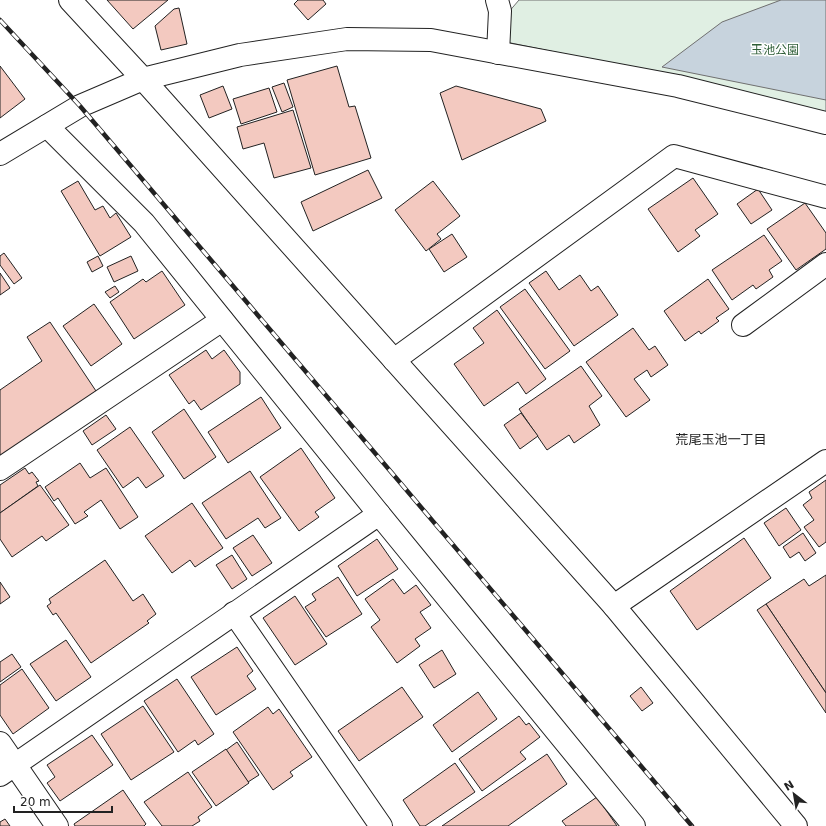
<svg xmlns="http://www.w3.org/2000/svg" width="826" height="826" font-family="'DejaVu Sans','Noto Sans JP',sans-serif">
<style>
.green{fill:#e0efe3;stroke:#6f6f6f}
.water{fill:#c7d3dd;stroke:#6f6f6f}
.building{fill:#f3c9c0;stroke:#222}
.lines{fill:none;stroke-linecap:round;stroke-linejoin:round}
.street-casing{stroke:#222;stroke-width:24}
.secondary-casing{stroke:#222;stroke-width:24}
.street{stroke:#fff;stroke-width:22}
.secondary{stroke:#fff;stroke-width:22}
.rail-casing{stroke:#222;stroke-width:4.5}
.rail{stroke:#fff;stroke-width:3;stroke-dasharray:9;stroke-linecap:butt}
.labels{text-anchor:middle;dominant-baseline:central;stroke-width:3;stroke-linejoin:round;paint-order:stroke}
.park-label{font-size:12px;fill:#2f5e38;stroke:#fff}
.neighbourhood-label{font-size:13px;fill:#222;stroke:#fff}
</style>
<rect width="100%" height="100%" fill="#fff"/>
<path class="green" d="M519,0H826V114L682,78L506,42L507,14Z"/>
<path class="water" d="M781,0H826V100L662,67L722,22Z"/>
<g class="building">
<path d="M107,0H168L133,29Z"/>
<path d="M298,0H323L326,4L308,20L294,4Z"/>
<path d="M179,8L187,44L161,50L155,26L174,9Z"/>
<path d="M0,66L25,99L0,118Z"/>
<path d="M337,66L349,107L355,106L371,158L315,175L287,80Z"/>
<path d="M284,83L293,107L282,112L272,87Z"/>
<path d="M223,86L232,109L209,118L200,95Z"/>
<path d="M456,86L541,109L546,121L462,160L440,93Z"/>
<path d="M269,88L277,112L241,124L233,99Z"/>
<path d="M293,110L311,168L274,178L264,143L243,149L237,127Z"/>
<path d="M368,170L382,198L313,231L301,202Z"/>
<path d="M693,178L718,214L695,230L700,236L678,252L648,209Z"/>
<path d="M78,181L95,210L103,206L110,218L116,213L131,237L100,256L61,191Z"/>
<path d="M433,181L460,216L437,234L441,239L426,251L395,210Z"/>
<path d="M758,189L772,210L751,224L737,204Z"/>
<path d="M805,203L826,233V249L796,270L767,229Z"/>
<path d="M452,234L467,257L444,272L429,249Z"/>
<path d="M764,235L782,261L769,270L773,277L756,289L753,285L732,300L712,270Z"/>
<path d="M4,253L22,278L14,284L0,265V256Z"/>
<path d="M98,256L103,266L92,272L87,262Z"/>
<path d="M131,256L138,271L114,282L107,267Z"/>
<path d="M162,271L185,305L134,339L110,302L143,279L146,282Z"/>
<path d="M546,271L559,290L580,275L591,291L598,286L618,315L574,346L529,283Z"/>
<path d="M0,273L10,288L0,295Z"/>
<path d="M708,279L729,309L716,318L719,321L701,334L699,331L685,341L664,311Z"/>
<path d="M115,286L119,292L110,298L105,292Z"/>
<path d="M525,289L570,351L545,369L500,307Z"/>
<path d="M94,304L122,344L91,366L63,326Z"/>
<path d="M497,310L546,379L526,394L518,382L484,406L454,364L484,343L473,328Z"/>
<path d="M50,322L98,394L0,460V390L42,361L27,337Z"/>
<path d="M633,328L649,350L655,346L668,365L651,377L647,370L634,379L650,400L626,417L586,362Z"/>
<path d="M206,350L212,359L224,350L240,372V384L201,410L194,400L189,404L169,375Z"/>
<path d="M581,366L602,396L589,406L600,425L574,443L569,435L547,450L519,409Z"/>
<path d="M261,397L281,428L228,463L208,432Z"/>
<path d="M184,409L216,457L184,479L152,432Z"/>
<path d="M521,413L538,436L520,449L504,425Z"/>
<path d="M106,415L116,429L92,445L83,431Z"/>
<path d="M130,427L164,476L146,488L138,477L123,488L97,450Z"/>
<path d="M301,448L335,498L315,512L319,517L299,531L260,477Z"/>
<path d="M80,463L90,478L106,468L138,517L120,529L101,500L84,512L88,516L75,524L58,498L54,501L45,487Z"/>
<path d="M25,468L29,474L32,472L39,481L36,482L38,486L0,513V485Z"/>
<path d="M250,471L281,518L265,528L258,518L226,539L202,503Z"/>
<path d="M826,480V542L819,547L804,527L814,520L803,505L812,498L809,492Z"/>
<path d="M40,485L69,525L46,541L42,536L12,557L0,539V513Z"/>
<path d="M192,503L223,548L195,567L190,560L172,573L145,536Z"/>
<path d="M786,508L801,530L779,546L764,523Z"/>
<path d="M803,533L816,553L805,561L799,552L790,558L783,547Z"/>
<path d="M253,535L272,563L252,576L233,548Z"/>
<path d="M744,538L771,578L697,630L670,591Z"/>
<path d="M377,539L398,569L357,596L338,566Z"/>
<path d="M232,555L247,579L232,589L216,565Z"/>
<path d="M105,560L133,601L143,594L156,614L147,621L149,623L91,663L56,613L53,615L47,606L51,603L49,599Z"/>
<path d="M826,575V693L766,604L804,579L809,586Z"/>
<path d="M338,577L362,614L326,637L305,607L316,600L312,594Z"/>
<path d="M393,579L404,594L416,585L431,605L420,612L431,628L415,639L420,646L397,663L371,627L380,620L365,599Z"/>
<path d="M0,582L10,597L0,604Z"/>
<path d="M295,596L327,644L295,665L263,618Z"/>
<path d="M766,604L826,693V713L757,610Z"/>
<path d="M66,640L91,677L56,701L30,664Z"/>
<path d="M237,647L253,671L247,676L256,689L216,715L191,677Z"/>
<path d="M442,650L456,674L434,688L419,665Z"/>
<path d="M12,654L21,667L0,682V662Z"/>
<path d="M22,669L49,708L13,734L0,715V685Z"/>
<path d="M177,679L214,734L198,745L195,740L178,752L144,701Z"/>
<path d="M402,687L423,717L359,761L338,731Z"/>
<path d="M641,687L653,703L642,711L630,696Z"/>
<path d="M478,692L497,719L452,752L433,725Z"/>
<path d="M143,706L174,752L131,780L101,734Z"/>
<path d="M268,707L273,714L279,709L312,757L290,772L293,776L273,790L233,732Z"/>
<path d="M519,716L526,725L529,723L540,737L520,752L526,759L482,791L459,759Z"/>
<path d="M92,735L113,765L60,801L47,783L55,777L47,765Z"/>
<path d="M237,742L259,775L248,782L226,750Z"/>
<path d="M226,749L249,783L216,806L192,772Z"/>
<path d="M547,754L567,784L508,826H442Z"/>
<path d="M455,763L475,792L425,826H420L403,800Z"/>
<path d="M188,772L212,807L198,817L200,821L192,826H162L144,802Z"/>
<path d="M123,790L146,824L144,826H75L74,824Z"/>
<path d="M597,797L617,826H566L562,821Z"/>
<path d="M5,819L10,826H0V822Z"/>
</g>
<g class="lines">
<defs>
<g id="street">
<path d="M497,0L500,11L498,53"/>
<path d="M47,126L144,223L379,514"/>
<path d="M743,325L826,264"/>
<path d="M394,360L674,156L826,197"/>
<path d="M0,469L222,320"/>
<path d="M614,606L826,461"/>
<path d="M234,613L381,826"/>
<path d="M0,743L57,826"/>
<path d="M0,775L379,514L634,826"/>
</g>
<g id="secondary">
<path d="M70,0L143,79L614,606L796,826"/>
<path d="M0,154L80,106L143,79L240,55L347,39L431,40L678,86L826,123"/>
</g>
</defs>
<use href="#street" class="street-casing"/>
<use href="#secondary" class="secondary-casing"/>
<use href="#street" class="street"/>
<use href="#secondary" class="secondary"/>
<defs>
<path id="rail" d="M0,20L80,106L692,826"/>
</defs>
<use href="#rail" class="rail-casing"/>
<use href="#rail" class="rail"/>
</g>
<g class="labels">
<g class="park-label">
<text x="775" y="50">玉池公園</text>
</g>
<g class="neighbourhood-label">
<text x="721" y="439">荒尾玉池一丁目</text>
</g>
</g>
<g transform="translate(794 794) rotate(329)" stroke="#ffffff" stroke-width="3" paint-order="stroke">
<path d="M0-3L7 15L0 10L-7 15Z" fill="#222222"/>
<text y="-6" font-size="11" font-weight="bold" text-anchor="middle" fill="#222222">N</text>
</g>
<path d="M14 806v6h98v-6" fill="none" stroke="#222222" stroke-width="2"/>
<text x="20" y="806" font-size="12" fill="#222222" stroke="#ffffff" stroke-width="3" paint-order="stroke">20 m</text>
</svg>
